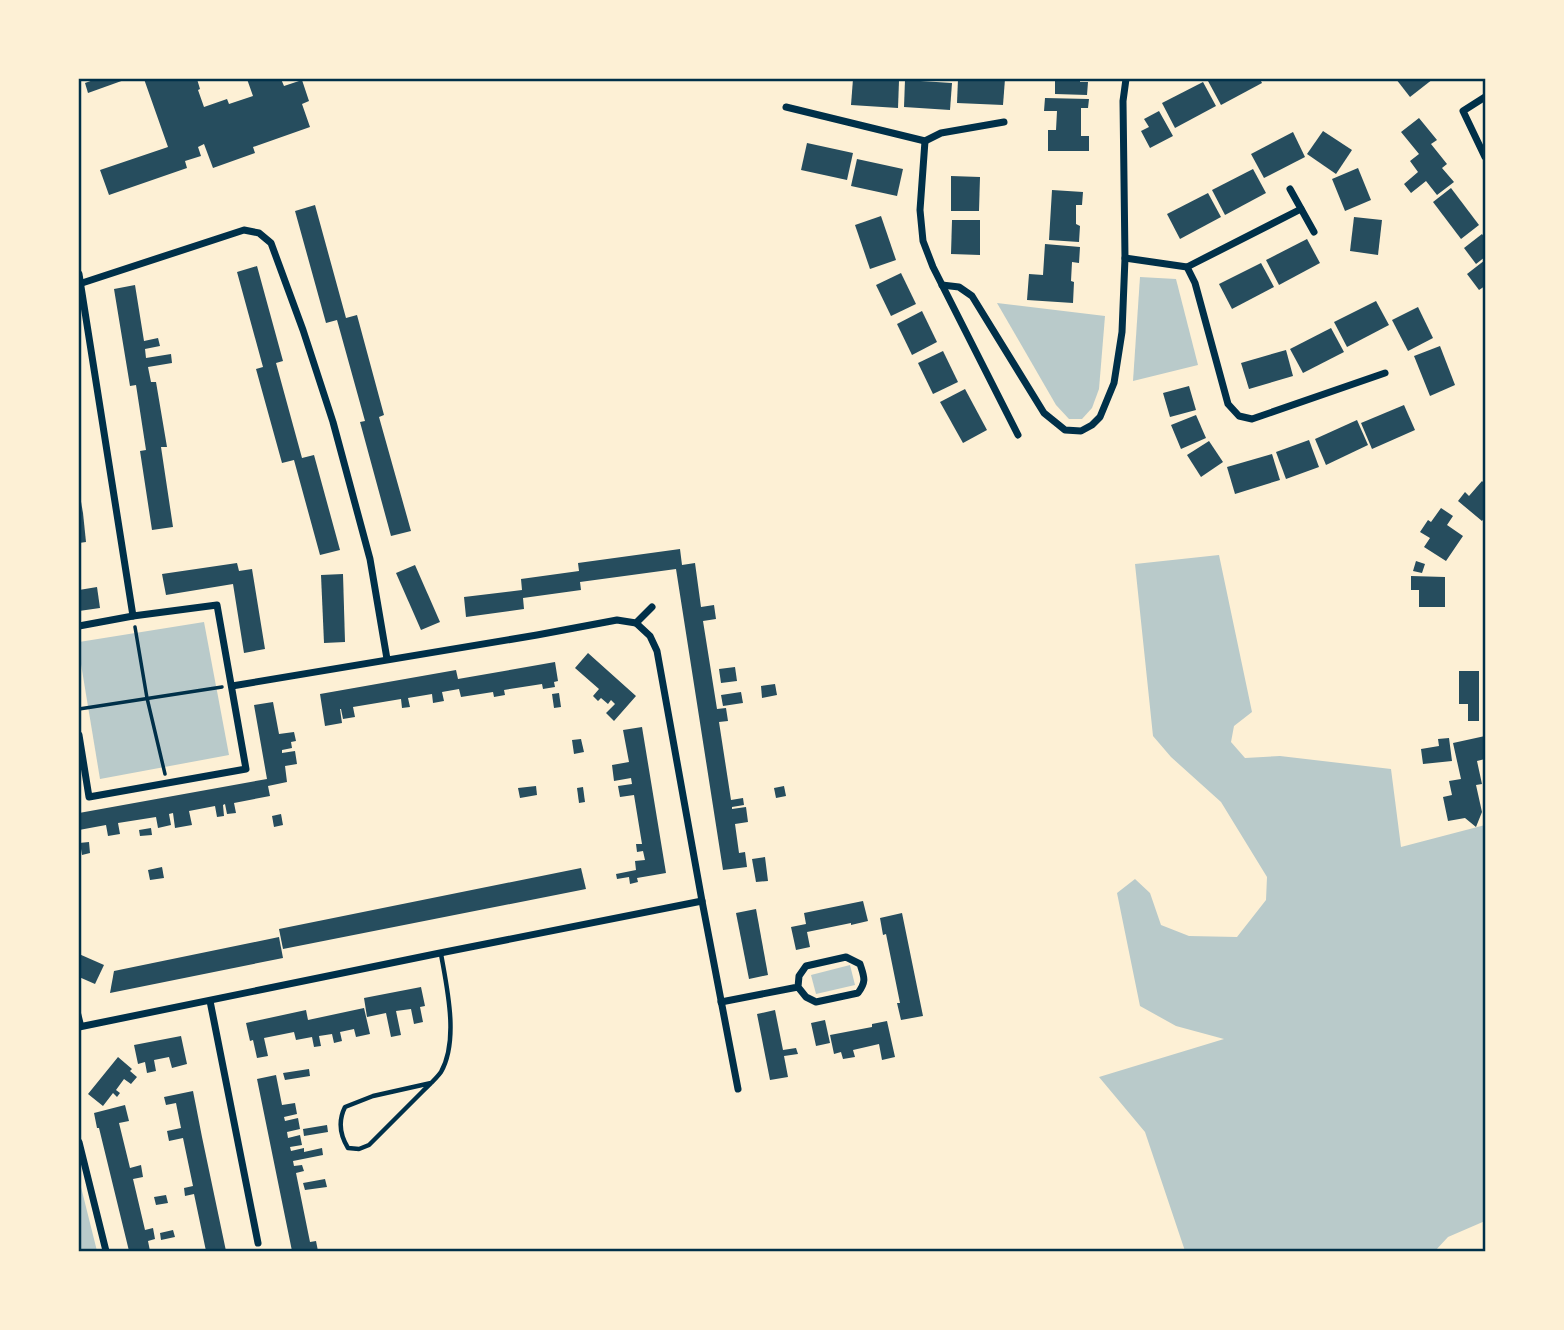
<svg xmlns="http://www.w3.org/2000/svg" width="1564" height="1330" font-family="Montserrat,sans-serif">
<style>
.green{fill:#b9caca}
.building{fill:#264d5e}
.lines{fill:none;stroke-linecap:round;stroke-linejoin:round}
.path{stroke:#003049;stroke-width:3.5}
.service{stroke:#003049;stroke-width:4.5}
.minor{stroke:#003049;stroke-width:7}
.neatline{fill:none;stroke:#003049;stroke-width:2.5}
</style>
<rect width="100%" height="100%" fill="#fdf0d5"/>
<g class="green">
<path d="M1140,277L1176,279L1198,365L1133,381Z"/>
<path d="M997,303L1105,316L1099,389L1092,408L1082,419H1069L1056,405Z"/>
<path d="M1219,555L1252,712L1234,726L1231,742L1245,758L1280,756L1391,769L1401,847L1485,825V1221L1448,1237L1435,1251H1185L1145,1132L1099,1077L1224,1039L1176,1026L1140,1006L1117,893L1135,879L1150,893L1161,925L1189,936L1237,937L1266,900L1267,877L1221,802L1171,757L1153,736L1135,564Z"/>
<path d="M204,622L229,755L100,779L79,652V642Z"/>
<path d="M850,965L855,985L816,994L811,975Z"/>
<path d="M79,1179L97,1251H79Z"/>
</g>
<g class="building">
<path d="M96,79H127L88,93L85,83Z"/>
<path d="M144,79H197L200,89L198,90L204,107L227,99L229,104L253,96L247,79H281L284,86L302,80L309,101L302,104L310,127L253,147L255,153L213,168L204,144L198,147L201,156L185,161L187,168L109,195L100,170L168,147Z"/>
<path d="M853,79L899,81L898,108L851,105Z"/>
<path d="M958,79H1005L1003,105L957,103Z"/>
<path d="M1055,79H1080V82H1088L1087,95L1055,94Z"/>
<path d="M1212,79H1260L1262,83L1221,105L1208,81Z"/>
<path d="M1396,79H1433L1410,97Z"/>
<path d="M905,80L952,83L950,110L904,107Z"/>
<path d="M1203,82L1216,106L1175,128L1162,103Z"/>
<path d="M1045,98L1089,99L1088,108H1081V136H1089V151H1048V130H1056L1057,111H1044Z"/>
<path d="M1159,111L1173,136L1150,148L1141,131L1149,127L1144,119Z"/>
<path d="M1419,118L1437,140L1431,144L1447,164L1442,168L1454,182L1437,195L1426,181L1411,193L1404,184L1418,172L1410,161L1419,154L1401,132Z"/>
<path d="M1323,131L1352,150L1336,174L1307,154Z"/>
<path d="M1293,132L1305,157L1264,178L1251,154Z"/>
<path d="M807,143L853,153L847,180L801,170Z"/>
<path d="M857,159L903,169L897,196L851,186Z"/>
<path d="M1358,168L1371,200L1345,211L1332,179Z"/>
<path d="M1253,169L1266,193L1225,215L1212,190Z"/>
<path d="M951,176L980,177L979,211H951Z"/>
<path d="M1451,188L1479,225L1461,239L1433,202Z"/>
<path d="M1052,190L1083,192L1082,205H1076V224L1080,226L1079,242L1049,240Z"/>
<path d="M1208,193L1221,217L1180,239L1167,214Z"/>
<path d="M315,205L346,318L357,315L384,415L379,417L411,531L391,536L360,422L365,421L337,320L326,323L295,211Z"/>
<path d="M881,216L896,260L870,269L855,225Z"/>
<path d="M1354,217L1382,220L1378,255L1350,251Z"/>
<path d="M952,220H980V255L951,254Z"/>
<path d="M1482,234L1485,238V257L1476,264L1464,248Z"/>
<path d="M1307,239L1320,263L1279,285L1266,260Z"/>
<path d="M1045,244L1080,247L1079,263L1072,262L1071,281L1074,282L1073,303L1027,300L1029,274L1043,275Z"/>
<path d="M1485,260V286L1479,290L1467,274Z"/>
<path d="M1261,263L1274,287L1232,309L1219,284Z"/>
<path d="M257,266L283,361L276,363L302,458L314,455L340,550L320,555L294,460L282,463L256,369L263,367L237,272Z"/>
<path d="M901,273L916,304L891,316L876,285Z"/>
<path d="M135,285L144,341L158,338L160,346L145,349L146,358L171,354L172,363L148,367L151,382H156L167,447H161L173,527L152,530L140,451L146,450L136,385L130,386L114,289Z"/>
<path d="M1376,301L1389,325L1347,347L1334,322Z"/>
<path d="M1418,307L1433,338L1408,351L1392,320Z"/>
<path d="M922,311L937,342L912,355L897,324Z"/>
<path d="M1331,328L1344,352L1303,373L1290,349Z"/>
<path d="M1440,346L1455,385L1430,396L1414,356Z"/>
<path d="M1286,350L1293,376L1249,389L1241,363Z"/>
<path d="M943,351L958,382L933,394L918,363Z"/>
<path d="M1189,386L1196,410L1170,417L1163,393Z"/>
<path d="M965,389L987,430L963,443L940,402Z"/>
<path d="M1404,405L1415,430L1372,449L1361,423Z"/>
<path d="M1196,415L1206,438L1181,449L1171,425Z"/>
<path d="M1357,420L1368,445L1326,465L1315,439Z"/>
<path d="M1309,440L1319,467L1286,479L1276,452Z"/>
<path d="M1209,441L1223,462L1201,477L1187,455Z"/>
<path d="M1272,454L1280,480L1235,494L1227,467Z"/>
<path d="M1482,481L1485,484V517L1482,521L1458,501L1465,492L1469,496Z"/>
<path d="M79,496H80L83,513L86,542L79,543Z"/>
<path d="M1441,508L1453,516L1447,525L1463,536L1446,561L1424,547L1430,538L1420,532L1428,520L1431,522Z"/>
<path d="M680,549L682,565L695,563L701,607L714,605L716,619L703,621L717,709L726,708L728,721L719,722L731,800L743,798L744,805L732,807V809L746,807L748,822L735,824L739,853L745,852L747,867L723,870L676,569L580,582L581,590L523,598L524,609L466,617L464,597L522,590L521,579L579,571L578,563Z"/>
<path d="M1416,561L1425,564L1422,573L1413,571Z"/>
<path d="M237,563L239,571L252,569L265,649L244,653L233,584L166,595L162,574Z"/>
<path d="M415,565L440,622L421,630L396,573Z"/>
<path d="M343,574L345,642L324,643L321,575Z"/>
<path d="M1411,576L1445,577V607H1419V590H1411Z"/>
<path d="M97,587L100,608L79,611V590Z"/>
<path d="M588,653L636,696L614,721L606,713L615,704L611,700L608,704L601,698L598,701L593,696L599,689L575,668Z"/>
<path d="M555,662L558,681L554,682L555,687L543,689L542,684L504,690L505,695L494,697L493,692L461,697L459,689L442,692L444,701L433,703L432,694L408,698L410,707L402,708L401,699L353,707L355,717L343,719L341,709H340L342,723L325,726L320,694L456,670L458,679Z"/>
<path d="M735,667L737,681L721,683L719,669Z"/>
<path d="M1459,671H1479V721H1468V704H1459Z"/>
<path d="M775,684L777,695L762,698L761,686Z"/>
<path d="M741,692L743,703L723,706L721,695Z"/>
<path d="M559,693L561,707L554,708L552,694Z"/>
<path d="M273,702L279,734L294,732L296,741L291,742L292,748L282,750V753L295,751L297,764L285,766L287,782L268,786L270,796L234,803L236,813L227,814L225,804L223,805L224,816L217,817L215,806L189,811L192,825L175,828L173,813L169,814L171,825L158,828L156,817L118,823L120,834L108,836L106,825L79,830V813L267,779L254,705Z"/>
<path d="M642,727L666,873L637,878L638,882L630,884L629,877L617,879L616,874L636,870L635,861L645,860L643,851L637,852L636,844H642L634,795L620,797L618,786L632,784L631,778L614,781L612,765L629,762L623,730Z"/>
<path d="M1485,736V759L1477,761L1482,784L1476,785L1482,812L1476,827L1465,818L1448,821L1443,797L1452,795L1449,781L1461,779L1453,743Z"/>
<path d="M1449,738L1452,761L1423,764L1421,749L1439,746L1438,739Z"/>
<path d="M581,739L584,752L574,754L572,740Z"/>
<path d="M536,786L537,795L520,798L518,788Z"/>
<path d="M784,786L786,796L776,798L774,788Z"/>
<path d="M583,787L585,802L579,803L577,788Z"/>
<path d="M281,814L283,825L274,827L272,816Z"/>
<path d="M151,828L152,835L140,836L139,830Z"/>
<path d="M89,842L90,853L82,855L81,849H79V843Z"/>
<path d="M765,857L768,881L756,882L752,859Z"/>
<path d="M162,867L164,878L150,880L148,870Z"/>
<path d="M581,868L586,889L283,949L279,929Z"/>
<path d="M863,901L868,921L851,925V923L807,932L810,947L796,950L791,927L806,924L804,913Z"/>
<path d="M756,909L768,975L749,979L736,913Z"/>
<path d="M902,913L923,1016L901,1020L897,1003H900L886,934L883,935L880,918Z"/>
<path d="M279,937L283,958L110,993L114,971Z"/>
<path d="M79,954L104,965L95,984L79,977Z"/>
<path d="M421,987L425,1006L420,1007L423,1022L414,1024L411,1009L396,1011L401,1035L391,1037L386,1013L367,1017L364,998Z"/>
<path d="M364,1008L370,1034L356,1037L354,1029L340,1032L342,1041L334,1043L332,1034L319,1036L321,1046L314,1047L312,1037L296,1040L294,1032L264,1038L268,1056L257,1058L253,1040L250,1041L246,1023L306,1010L308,1020Z"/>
<path d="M775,1010L783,1050L796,1048L798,1054L784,1056L788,1077L770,1080L757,1014Z"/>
<path d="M825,1020L830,1043L816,1046L811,1023Z"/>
<path d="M887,1021L895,1057L882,1060L879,1044L853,1050L855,1057L843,1059L841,1052L834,1054L830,1035L872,1027V1024Z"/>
<path d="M181,1036L187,1064L172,1068L169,1057L154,1060L156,1071L147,1073L145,1062L138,1064L134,1045Z"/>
<path d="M118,1057L132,1069L130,1071L137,1077L131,1084L124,1079L116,1090L120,1093L117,1097L113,1093L103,1106L88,1094Z"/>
<path d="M309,1069L310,1076L285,1080L283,1073Z"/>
<path d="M276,1075L282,1105L295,1103L297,1114L284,1117L285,1121L298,1118L300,1129L287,1132L288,1138L300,1135L302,1145L290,1147L291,1151L304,1148V1152L322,1148L323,1155L293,1161L294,1166L302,1165L304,1171L296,1173L310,1242L316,1241L318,1251H292L257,1079Z"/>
<path d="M193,1091L202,1137L226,1251H206L194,1194L185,1196L184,1188L193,1186L183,1138L169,1141L167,1131L181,1128L176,1103L166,1105L164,1097Z"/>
<path d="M125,1105L129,1121L119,1123L130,1168L141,1165L143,1177L133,1179L145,1230L153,1228L155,1239L148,1241L150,1251H129L99,1128H97L94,1113Z"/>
<path d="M327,1125L328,1132L304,1136L303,1129Z"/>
<path d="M325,1179L327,1187L305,1190L303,1183Z"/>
<path d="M166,1195L168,1203L156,1205L154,1197Z"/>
<path d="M173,1230L175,1237L161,1240L160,1233Z"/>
</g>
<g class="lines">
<g class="path">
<path d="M135,627L147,698L165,774"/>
<path d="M79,709L222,687"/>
</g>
<g class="service">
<path d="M79,1014L82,1026"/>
<path d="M431,1083L373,1096L345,1107C338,1121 340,1135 348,1148L359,1149L369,1145L422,1092C428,1086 436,1079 441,1072C459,1040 447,988 441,954"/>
</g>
<g class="minor">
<path d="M1485,97L1463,111L1485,157"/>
<path d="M786,107L925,141L941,133L1004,122"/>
<path d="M925,141L920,210L923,241L933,267L1018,435"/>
<path d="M1290,189L1314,232"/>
<path d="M1125,258L1187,267L1195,283L1228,404L1239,416L1252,419L1385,373"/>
<path d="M1187,267L1301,209"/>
<path d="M79,274L133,616"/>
<path d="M79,284L244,230L259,233L271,243L303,330L333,422L370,559L387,659"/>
<path d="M942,285L959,287L972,296L1044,413L1065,430L1081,431L1092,425L1100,417L1114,383L1122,332L1125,258L1123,101L1126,79"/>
<path d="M636,623L650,636L657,651L702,901L738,1089"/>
<path d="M79,626L133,616L217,605L246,769L89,797L79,735"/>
<path d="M232,686L537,635L617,620L636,623L652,607"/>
<path d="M210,1001L258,1243"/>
<path d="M721,1002L798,987L799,976L806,966L846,957L860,964C864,977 867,981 858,993L816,1002L806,997L798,987"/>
<path d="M79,1027L440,953L702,901"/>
<path d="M79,1142L106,1251"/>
</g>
</g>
<rect width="1564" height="1330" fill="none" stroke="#fdf0d5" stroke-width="161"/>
<rect x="80" y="80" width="1404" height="1170" class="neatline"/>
</svg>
